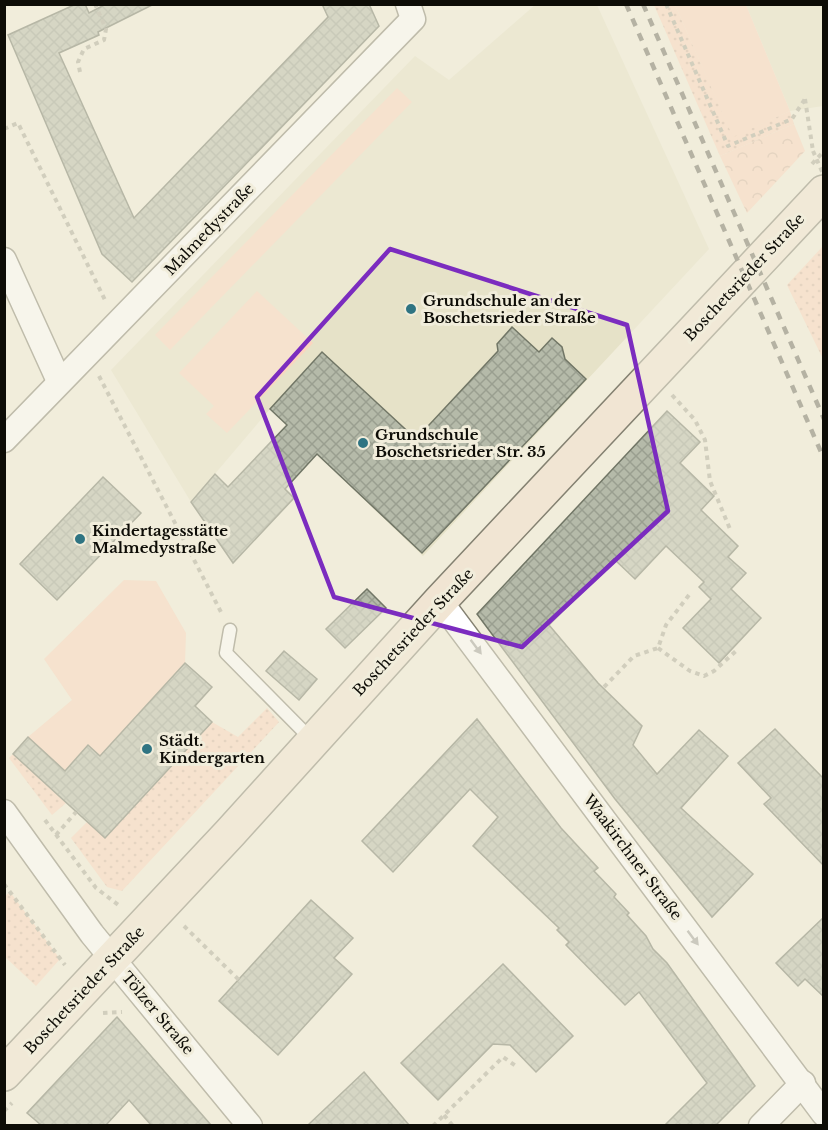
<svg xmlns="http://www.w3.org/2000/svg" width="828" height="1130" font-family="'Libre Baskerville',serif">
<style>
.built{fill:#e6e2c8}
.grass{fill:url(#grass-dots)}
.forest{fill:url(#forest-crowns)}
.green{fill:#fcd5be}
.building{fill:url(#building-cross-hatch);stroke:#717666;stroke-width:1.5}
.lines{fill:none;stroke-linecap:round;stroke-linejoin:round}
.service-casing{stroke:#848171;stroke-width:15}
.minor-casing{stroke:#848171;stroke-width:27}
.secondary-casing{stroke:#848171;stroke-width:36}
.path{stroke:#aca99a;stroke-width:4;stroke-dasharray:4.5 4.5;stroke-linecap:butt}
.service{stroke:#fff;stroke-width:12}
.minor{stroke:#fff;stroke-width:24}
.secondary{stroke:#f1e5d3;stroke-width:33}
.rail{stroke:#6d6b60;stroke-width:4.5;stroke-dasharray:8 8;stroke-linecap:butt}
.path-bridge{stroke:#aca99a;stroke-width:4;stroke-dasharray:4.5 4.5;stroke-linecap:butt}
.oneway{fill:#9e9e9b}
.marked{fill:none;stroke:#7b2cbf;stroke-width:4.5;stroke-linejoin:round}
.poi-dot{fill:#2f7482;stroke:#f1eddb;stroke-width:2}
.labels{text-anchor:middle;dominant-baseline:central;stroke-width:6;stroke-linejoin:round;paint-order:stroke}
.street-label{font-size:15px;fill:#0d0c06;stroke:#f1eddb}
.poi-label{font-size:15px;font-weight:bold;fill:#0d0c06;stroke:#f1eddb;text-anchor:start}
</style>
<defs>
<pattern id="grass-dots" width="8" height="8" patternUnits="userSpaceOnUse" patternTransform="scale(1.5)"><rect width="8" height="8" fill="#fcd5be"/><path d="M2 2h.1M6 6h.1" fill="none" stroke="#d7b6a2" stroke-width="1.8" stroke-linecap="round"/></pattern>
<pattern id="forest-crowns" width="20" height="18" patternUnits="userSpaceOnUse" patternTransform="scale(1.5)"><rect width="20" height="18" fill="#fcd5be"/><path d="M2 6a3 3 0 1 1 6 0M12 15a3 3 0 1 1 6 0" fill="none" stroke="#d7b6a2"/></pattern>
<pattern id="building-cross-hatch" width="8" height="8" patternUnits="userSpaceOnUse" patternTransform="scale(1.5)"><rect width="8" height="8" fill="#b5baa9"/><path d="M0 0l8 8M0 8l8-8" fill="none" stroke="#9a9f90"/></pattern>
</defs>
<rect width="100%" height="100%" fill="#f1eddb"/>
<g class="built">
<path d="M535,5H597L709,249L423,556L270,409L191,502L111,370L415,56L449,80Z"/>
<path d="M746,5H823V106L790,111Z"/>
</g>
<g class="grass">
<path d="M654,5H675L733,136L790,111L794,124L720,156Z"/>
<path d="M823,246V359L787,285Z"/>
<path d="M267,708L279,722L122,891L107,887L71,838L87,822L105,838L212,722L238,737Z"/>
<path d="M13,754L66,803L52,815L9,758Z"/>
<path d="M10,892L60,959L36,986L5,957V896Z"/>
</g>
<path class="forest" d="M794,124L805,151L747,213L720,156Z"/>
<g class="green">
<path d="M675,5H746L790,111L733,137Z"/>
<path d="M397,88L412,102L170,350L155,335Z"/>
<path d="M257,291L313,343L227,433L206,414L214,406L179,373Z"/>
<path d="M124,580L156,581L186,633L185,663L100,756L88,745L65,771L28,737L72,700L44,659Z"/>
</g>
<g class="building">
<path d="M76,4H85L89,13L106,4H154L98,32L99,35L59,53L134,218L328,17L322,4H369L379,26L132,282L102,254L8,35Z"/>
<path d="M512,327L539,352L552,338L562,347L565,359L586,379L422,553L317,454L285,489L294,498L233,563L191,502L215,474L228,487L287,425L270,409L322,352L416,439L498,351L497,344Z"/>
<path d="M667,411L700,442L680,463L714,496L701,510L738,546L728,557L746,573L731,589L761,618L719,663L683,628L711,599L699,587L704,582L666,546L635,579L614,559L549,625L598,683L642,726L633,745L657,774L699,730L728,756L681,808L753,874L712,917L615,799L477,614Z"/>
<path d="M103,477L141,513L57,600L20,564Z"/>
<path d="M367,589L386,608L345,648L326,629Z"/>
<path d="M284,651L317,679L299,700L266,671Z"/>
<path d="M185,663L212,687L195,706L212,722L105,838L13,754L28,737L65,771L88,745L100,756Z"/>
<path d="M477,719L561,828L598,868L594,871L616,894L614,897L629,913L627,915L646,936L653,949L667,963L755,1086L716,1125H665L707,1083L639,992L625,1005L566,945L569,942L557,930L559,928L473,846L498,817L470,789L393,872L362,841Z"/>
<path d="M775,729L824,779V866L764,804L771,798L738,763Z"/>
<path d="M311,900L353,938L334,958L352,974L278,1055L219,1001Z"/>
<path d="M824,917V997L805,979L798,986L776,963Z"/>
<path d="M503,964L573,1036L536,1072L510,1045L493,1044L438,1100L401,1063Z"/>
<path d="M117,1017L211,1125H151L129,1100L106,1125H41L27,1113Z"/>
<path d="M364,1072L409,1125H308Z"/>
</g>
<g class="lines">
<defs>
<path id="service" d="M230,630L226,653L312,740"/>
<g id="minor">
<path d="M4,260L59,381"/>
<path d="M4,440L413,19L408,4"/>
<path d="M440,601L824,1114"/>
<path d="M4,812L92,934L250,1126"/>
<path d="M761,1126L803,1083"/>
</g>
<path id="secondary" d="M4,1074L230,833L440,601L824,192"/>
</defs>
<use href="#service" class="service-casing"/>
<use href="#minor" class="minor-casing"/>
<use href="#secondary" class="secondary-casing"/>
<g class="path">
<path d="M666,4L728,146L792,119L805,99"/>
<path d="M80,72L78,62L84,49L104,40L106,29L95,4"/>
<path d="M805,99L813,151"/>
<path d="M4,129L18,123L105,300"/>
<path d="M812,164L824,151"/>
<path d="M99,376L222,614"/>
<path d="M672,395L695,420L705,440L710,481L730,529"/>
<path d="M658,648L690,671L704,676L714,671L737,650"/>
<path d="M604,687L634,656L658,648L666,625L689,595"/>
<path d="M45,820L96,888L121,907"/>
<path d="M56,835L76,812"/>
<path d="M4,884L65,965"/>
<path d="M184,926L239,980"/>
<path d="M103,1013L122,1012"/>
<path d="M4,1111L12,1103"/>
<path d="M444,1115L453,1126"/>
<path d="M433,1126L503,1057L516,1066"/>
</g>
<use href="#service" class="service"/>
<use href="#minor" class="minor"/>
<use href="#secondary" class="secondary"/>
<g class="rail">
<path d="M626,4L824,459"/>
<path d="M643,4L824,419"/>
</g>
<path class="path-bridge" d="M813,151L824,176"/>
</g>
<defs><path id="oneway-solid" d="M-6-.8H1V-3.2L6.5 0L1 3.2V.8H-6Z" transform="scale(1.5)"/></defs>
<g class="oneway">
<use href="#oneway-solid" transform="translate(476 647) rotate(53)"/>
<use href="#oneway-solid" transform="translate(693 938) rotate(53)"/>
</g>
<path d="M0 0H828V1130H0ZM390,249L627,325L668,511L522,647L334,597L257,397Z" fill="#f1eddb" fill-opacity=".55" fill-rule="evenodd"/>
<path class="marked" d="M390,249L627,325L668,511L522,647L334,597L257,397Z"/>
<g class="poi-dot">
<circle cx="411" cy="309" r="6"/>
<circle cx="363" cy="443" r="6"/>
<circle cx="80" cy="539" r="6"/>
<circle cx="147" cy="749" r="6"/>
</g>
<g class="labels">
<g class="street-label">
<text transform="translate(209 229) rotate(-46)">Malmedystraße</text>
<text transform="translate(744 277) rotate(-47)">Boschetsrieder Straße</text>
<text transform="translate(413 632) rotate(-47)">Boschetsrieder Straße</text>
<text transform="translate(633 857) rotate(53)">Waakirchner Straße</text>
<text transform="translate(84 990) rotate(-47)">Boschetsrieder Straße</text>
<text transform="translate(158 1013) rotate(50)">Tölzer Straße</text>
</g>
<g class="poi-label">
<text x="423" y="300">Grundschule an der<tspan x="423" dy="17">Boschetsrieder Straße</tspan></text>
<text x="375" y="434">Grundschule<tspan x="375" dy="17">Boschetsrieder Str. 35</tspan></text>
<text x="92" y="530">Kindertagesstätte<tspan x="92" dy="17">Malmedystraße</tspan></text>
<text x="159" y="740">Städt.<tspan x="159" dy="17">Kindergarten</tspan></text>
</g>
</g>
<rect width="828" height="1130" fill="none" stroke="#0d0c06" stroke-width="12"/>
</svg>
